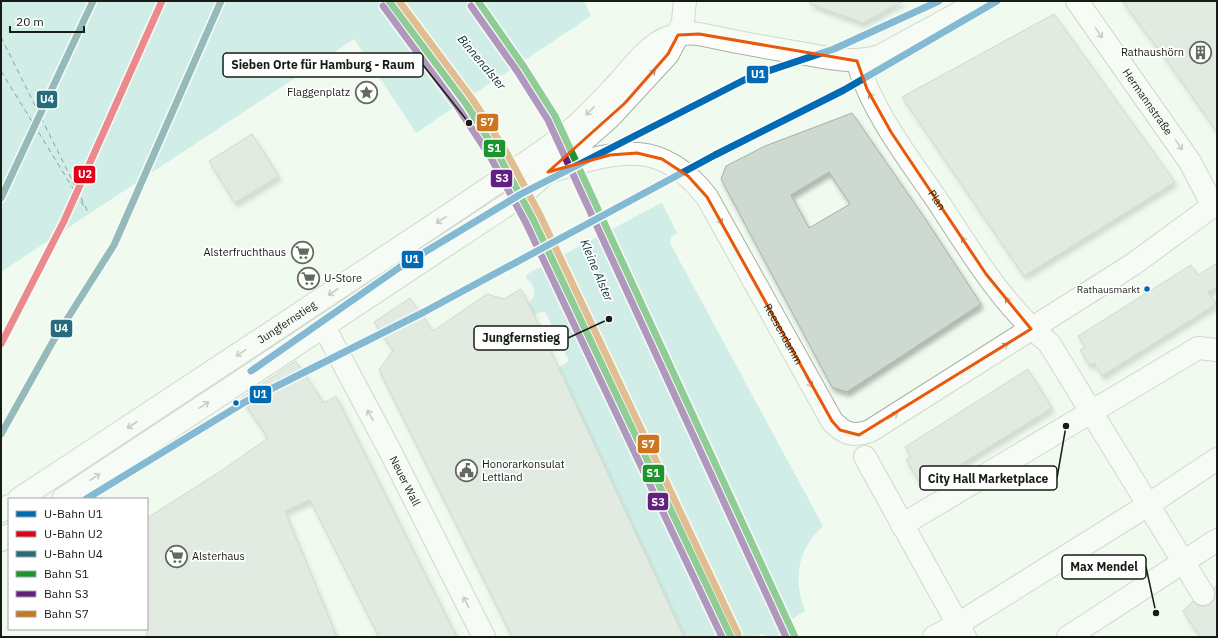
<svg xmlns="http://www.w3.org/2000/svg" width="1218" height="638" font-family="'IBM Plex Sans',sans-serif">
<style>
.water{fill:#a9e1dd}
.pier{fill:#f1faee}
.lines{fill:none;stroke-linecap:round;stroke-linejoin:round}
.ferry{stroke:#093030;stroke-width:1;stroke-dasharray:5 4;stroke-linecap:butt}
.building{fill:#cedad1;stroke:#a5b1a8;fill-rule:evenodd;filter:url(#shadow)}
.minor-casing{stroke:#a8b0a5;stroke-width:24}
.minor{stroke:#fdfefc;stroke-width:22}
.rail-1-casing{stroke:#fff;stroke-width:10}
.rail-2-casing{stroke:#fff;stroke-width:10}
.rail-3-casing{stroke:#fff;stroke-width:10}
.rail-1{stroke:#1a962b;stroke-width:7}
.rail-2{stroke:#622181;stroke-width:7}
.rail-3{stroke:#cc7720;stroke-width:7}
.metro-1-casing{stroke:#fff;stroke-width:10}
.metro-2-casing{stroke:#fff;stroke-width:10}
.metro-3-casing{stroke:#fff;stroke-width:10}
.metro-1{stroke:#006ab3;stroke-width:7}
.metro-2{stroke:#e2001a;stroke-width:7}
.metro-3{stroke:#256d7b;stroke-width:7}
.oneway{stroke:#959993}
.marked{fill:none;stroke:#e8590c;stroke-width:3;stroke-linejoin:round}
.bus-dot{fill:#0065bd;stroke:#fff;stroke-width:1.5}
.labels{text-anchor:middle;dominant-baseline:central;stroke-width:3.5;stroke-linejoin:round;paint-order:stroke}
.bus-label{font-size:10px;fill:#161e13;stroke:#fff;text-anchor:end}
.poi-label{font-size:11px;fill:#161e13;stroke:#fff;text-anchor:end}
.street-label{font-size:11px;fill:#161e13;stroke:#fff}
.water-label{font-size:12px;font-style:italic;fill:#093030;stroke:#fff}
.leader{fill:none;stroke:#161e13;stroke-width:1.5}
.callout-dot{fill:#161e13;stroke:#fff;stroke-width:1.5}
.callout{fill:#fff;stroke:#161e13;stroke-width:1.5}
.callout-label{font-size:12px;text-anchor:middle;font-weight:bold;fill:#161e13}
.line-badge{stroke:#fff;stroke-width:1.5}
.badge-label{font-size:11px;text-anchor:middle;font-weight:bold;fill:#fff}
</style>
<defs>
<filter id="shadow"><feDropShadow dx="2.5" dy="4.5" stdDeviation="2" flood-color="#0004"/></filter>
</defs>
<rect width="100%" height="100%" fill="#f1faee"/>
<path class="water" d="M1,1H584L591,16L589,18L662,203L677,233L671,237L670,243L823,526C797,550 793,578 805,611L792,619L800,637H768L762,634L757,637H684L558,368L569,361L545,311L534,315L528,304C537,295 536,286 526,278L529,270L428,125L416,133L354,39L1,272Z"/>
<path class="pier" d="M591,16L663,202L527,274V270L427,127L424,129L423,128Z"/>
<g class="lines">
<g class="ferry">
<path d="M1,37L89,214"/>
<path d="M1,71L85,208"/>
</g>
</g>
<g class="building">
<path d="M810,1H903L863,23L810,4Z"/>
<path d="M1122,1H1217V132L1168,62Z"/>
<path d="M1054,14L1175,182L1024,276L902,97Z"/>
<path d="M852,113L926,220L981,304L847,392L832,387L721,179L726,166L765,146ZM829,172L850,204L809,228L791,195Z"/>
<path d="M252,134L279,176L235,203L209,161Z"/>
<path d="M1217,263V287L1208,292L1216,304L1102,376L1094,363L1090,366L1080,350L1085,347L1078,336L1191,265L1198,275Z"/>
<path d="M521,289L534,315L684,637H512L379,370L393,350L374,322L410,298L433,331L487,294L504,299Z"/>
<path d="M296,361L324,403L336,396L457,637H379L310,500L285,511L337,637H147V518L221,471L268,438L241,398Z"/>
<path d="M1028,369L1052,408L942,476L939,472L920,483L906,460L911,457L905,447Z"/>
<path d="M1217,585V637H1200L1183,611L1193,601L1197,605L1203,606L1210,604L1214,600L1215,594L1214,588Z"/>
</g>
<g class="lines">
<defs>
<g id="minor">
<path id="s1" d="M1077,1L1190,162L1213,206"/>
<path id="s2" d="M857,61C873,113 907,156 937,200C970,250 1002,305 1049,343L1203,594"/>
<path id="s3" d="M548,172C613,153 658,134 707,197L832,421C844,434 853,437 870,431L1132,265L1217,203"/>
<path id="s4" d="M324,327L389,449L484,637"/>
<path d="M865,457L965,637"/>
<path id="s5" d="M19,499C108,441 195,382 284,324C374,264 465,206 554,143C578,127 598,104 618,83C643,56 656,30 699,34C731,41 763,47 795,52C824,57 852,65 880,56L981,1"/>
<path d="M63,499L519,197L609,118L668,54L678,35L683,21L685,1"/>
<path d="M1,511L9,506"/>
<path d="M902,525L1198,348L1217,350"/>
<path d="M1,540L9,535"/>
<path d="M934,637L958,624L1148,505L1217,459"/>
<path d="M1068,637L1217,540"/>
</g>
</defs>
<use href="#minor" class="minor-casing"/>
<use href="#minor" class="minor"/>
<defs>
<g id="rail-1">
<path d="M389,1L466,104L498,154L533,219L731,637"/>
<path d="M478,1L524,67L555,116L795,637"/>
</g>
<g id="rail-2">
<path d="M383,6L459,109L491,158L526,223L722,637"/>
<path d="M471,6L517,71L548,120L786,637"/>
</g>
<path id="rail-3" d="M399,1L473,100L505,150L540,215L738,634"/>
</defs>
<use href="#rail-1" class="rail-1-casing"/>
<use href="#rail-2" class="rail-2-casing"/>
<use href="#rail-3" class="rail-3-casing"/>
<use href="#rail-1" class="rail-1"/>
<use href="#rail-2" class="rail-2"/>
<use href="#rail-3" class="rail-3"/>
<defs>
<g id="metro-1">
<path d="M251,371L400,267L521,194L750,77L834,49L939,1"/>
<path d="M86,499L245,402L424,312L715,155L844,90L997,1"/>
</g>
<path id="metro-2" d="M1,344L64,221L162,1"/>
<g id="metro-3">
<path d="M1,198L93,1"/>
<path d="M1,434L52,343L114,245L221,1"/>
</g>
</defs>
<use href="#metro-1" class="metro-1-casing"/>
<use href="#metro-2" class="metro-2-casing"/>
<use href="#metro-3" class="metro-3-casing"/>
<use href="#metro-1" class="metro-1"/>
<use href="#metro-2" class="metro-2"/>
<use href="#metro-3" class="metro-3"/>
</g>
<defs><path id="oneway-shaft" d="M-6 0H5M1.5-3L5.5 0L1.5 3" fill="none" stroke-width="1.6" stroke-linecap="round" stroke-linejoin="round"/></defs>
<g class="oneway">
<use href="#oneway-shaft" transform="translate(1099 33) rotate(55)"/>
<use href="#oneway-shaft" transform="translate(651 74) rotate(-48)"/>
<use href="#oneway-shaft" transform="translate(872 98) rotate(-119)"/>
<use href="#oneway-shaft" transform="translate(590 111) rotate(134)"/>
<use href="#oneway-shaft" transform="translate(1179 145) rotate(55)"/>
<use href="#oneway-shaft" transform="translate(719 219) rotate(61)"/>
<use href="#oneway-shaft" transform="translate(441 220) rotate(147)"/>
<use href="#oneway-shaft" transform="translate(965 242) rotate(-124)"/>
<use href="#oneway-shaft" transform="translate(333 292) rotate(147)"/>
<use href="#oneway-shaft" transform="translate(1009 302) rotate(-129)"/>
<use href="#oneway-shaft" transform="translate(1003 347) rotate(-32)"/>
<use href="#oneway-shaft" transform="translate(241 353) rotate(146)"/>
<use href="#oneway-shaft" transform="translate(809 382) rotate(61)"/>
<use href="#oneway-shaft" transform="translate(204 405) rotate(-34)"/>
<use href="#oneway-shaft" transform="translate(370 415) rotate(-119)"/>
<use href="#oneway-shaft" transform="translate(893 416) rotate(-32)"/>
<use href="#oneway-shaft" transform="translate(132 425) rotate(147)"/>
<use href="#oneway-shaft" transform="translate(95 477) rotate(-34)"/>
<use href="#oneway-shaft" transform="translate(466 602) rotate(-117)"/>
</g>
<path d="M0 0H1218V638H0ZM699,34L857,61L867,89L891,132L986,274L1031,329L859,435L840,430L832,421L707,197L688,176L662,159L637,153L610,155L548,172L625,103L668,54L678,35Z" fill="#f1faee" fill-opacity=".55" fill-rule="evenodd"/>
<path class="marked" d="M699,34L857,61L867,89L891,132L986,274L1031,329L859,435L840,430L832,421L707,197L688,176L662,159L637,153L610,155L548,172L625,103L668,54L678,35Z"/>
<defs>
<symbol id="building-ring" viewBox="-11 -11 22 22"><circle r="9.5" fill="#fff" stroke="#636b60" stroke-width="1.5"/><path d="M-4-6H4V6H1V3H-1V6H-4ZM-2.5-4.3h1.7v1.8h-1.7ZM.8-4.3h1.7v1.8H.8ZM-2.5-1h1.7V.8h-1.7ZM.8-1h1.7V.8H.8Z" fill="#636b60"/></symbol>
<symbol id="sight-ring" viewBox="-11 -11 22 22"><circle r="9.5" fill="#fff" stroke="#636b60" stroke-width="1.5"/><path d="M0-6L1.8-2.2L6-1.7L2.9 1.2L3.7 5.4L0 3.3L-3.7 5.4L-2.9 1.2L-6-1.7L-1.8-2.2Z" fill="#636b60"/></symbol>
<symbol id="supermarket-ring" viewBox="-11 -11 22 22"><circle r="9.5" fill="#fff" stroke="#636b60" stroke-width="1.5"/><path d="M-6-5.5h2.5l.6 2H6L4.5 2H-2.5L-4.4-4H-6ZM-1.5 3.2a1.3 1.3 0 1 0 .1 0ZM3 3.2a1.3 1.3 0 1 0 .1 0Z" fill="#636b60"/></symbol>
<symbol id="civic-ring" viewBox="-11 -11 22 22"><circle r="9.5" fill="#fff" stroke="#636b60" stroke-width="1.5"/><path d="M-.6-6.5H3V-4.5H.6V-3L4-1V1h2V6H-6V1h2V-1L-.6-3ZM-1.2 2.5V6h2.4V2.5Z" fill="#636b60"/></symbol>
</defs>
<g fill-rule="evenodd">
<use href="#building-ring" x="1188" y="40" width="25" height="25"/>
<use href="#sight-ring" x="354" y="80" width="25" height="25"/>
<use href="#supermarket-ring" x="290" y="240" width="25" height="25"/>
<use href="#supermarket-ring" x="296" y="266" width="25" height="25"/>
<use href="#civic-ring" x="454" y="458" width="25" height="25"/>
<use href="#supermarket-ring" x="164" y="544" width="25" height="25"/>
</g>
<g class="bus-dot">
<circle cx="1147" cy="289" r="3.5"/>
<circle cx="236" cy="403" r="3.5"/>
</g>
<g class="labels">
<g class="bus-label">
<text x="1140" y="289">Rathausmarkt</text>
</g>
<g class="poi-label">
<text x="1184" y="52">Rathaushörn</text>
<text x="350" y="92">Flaggenplatz</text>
<text x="286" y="252">Alsterfruchthaus</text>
<text x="324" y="278" text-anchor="start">U-Store</text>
<text x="482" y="464" text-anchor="start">Honorarkonsulat<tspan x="482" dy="13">Lettland</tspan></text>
<text x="192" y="556" text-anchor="start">Alsterhaus</text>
</g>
<g class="street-label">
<text stroke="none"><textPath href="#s1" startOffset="123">Hermannstraße</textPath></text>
<text stroke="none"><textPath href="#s2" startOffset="161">Plan</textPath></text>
<text stroke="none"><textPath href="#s5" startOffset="321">Jungfernstieg</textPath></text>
<text stroke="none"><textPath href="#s3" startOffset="333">Reesendamm</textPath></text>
<text stroke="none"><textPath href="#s4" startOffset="174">Neuer Wall</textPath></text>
</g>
<g class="water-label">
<text transform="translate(482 62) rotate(50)">Binnenalster</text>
<text transform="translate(597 270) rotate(67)">Kleine Alster</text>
</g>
</g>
<path class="leader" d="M469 123L423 65M609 319L568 338M1066 426L1057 478M1156 613L1146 567"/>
<g class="callout-dot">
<circle cx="469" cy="123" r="4"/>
<circle cx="609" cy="319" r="4"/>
<circle cx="1066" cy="426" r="4"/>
<circle cx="1156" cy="613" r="4"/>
</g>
<g class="callout">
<rect x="223" y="53" width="200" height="24" rx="4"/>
<rect x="474" y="326" width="94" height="24" rx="4"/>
<rect x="920" y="466" width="137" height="24" rx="4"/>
<rect x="1062" y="555" width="84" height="24" rx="4"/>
</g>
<g class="callout-label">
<text x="323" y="69">Sieben Orte für Hamburg - Raum</text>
<text x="521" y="342">Jungfernstieg</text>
<text x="988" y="483">City Hall Marketplace</text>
<text x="1104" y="571">Max Mendel</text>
</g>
<g class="line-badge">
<rect x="746" y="65" width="23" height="19" rx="4" fill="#006ab3"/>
<rect x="36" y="90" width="22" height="19" rx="4" fill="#256d7b"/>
<rect x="476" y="113" width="23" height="19" rx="4" fill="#cc7720"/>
<rect x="483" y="139" width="23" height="19" rx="4" fill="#1a962b"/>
<rect x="73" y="165" width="23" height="19" rx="4" fill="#e2001a"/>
<rect x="490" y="169" width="23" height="19" rx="4" fill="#622181"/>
<rect x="401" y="250" width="23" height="19" rx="4" fill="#006ab3"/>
<rect x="50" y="319" width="23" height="19" rx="4" fill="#256d7b"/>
<rect x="249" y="385" width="23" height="19" rx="4" fill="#006ab3"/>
<rect x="637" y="434" width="23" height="20" rx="4" fill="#cc7720"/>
<rect x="642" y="464" width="23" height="19" rx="4" fill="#1a962b"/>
<rect x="647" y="492" width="22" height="19" rx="4" fill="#622181"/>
</g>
<g class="badge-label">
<text x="758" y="78">U1</text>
<text x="47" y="103">U4</text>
<text x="487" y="126">S7</text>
<text x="494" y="152">S1</text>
<text x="85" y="178">U2</text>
<text x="502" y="182">S3</text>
<text x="412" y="263">U1</text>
<text x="61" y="332">U4</text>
<text x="260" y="398">U1</text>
<text x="648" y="448">S7</text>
<text x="653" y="477">S1</text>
<text x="658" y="506">S3</text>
</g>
<rect width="1218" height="638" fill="none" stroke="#161e13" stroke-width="4"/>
<rect x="8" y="498" width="140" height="132" fill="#ffffff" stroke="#a2a5a1"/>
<rect x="16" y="511" width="20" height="6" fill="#006ab3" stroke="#a2a5a1"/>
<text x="44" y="518" font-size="12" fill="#161e13">U-Bahn U1</text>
<rect x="16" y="531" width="20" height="6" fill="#e2001a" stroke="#a2a5a1"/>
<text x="44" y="538" font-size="12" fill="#161e13">U-Bahn U2</text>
<rect x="16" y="551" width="20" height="6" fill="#256d7b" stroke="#a2a5a1"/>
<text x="44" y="558" font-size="12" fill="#161e13">U-Bahn U4</text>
<rect x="16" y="571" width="20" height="6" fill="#1a962b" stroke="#a2a5a1"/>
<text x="44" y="578" font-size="12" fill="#161e13">Bahn S1</text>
<rect x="16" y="591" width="20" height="6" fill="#622181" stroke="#a2a5a1"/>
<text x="44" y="598" font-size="12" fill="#161e13">Bahn S3</text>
<rect x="16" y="611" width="20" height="6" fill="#cc7720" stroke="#a2a5a1"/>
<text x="44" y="618" font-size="12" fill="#161e13">Bahn S7</text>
<path d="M10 26v6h74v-6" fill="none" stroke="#161e13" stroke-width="2"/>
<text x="16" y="26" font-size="12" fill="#161e13" stroke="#ffffff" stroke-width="3" paint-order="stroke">20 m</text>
</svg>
